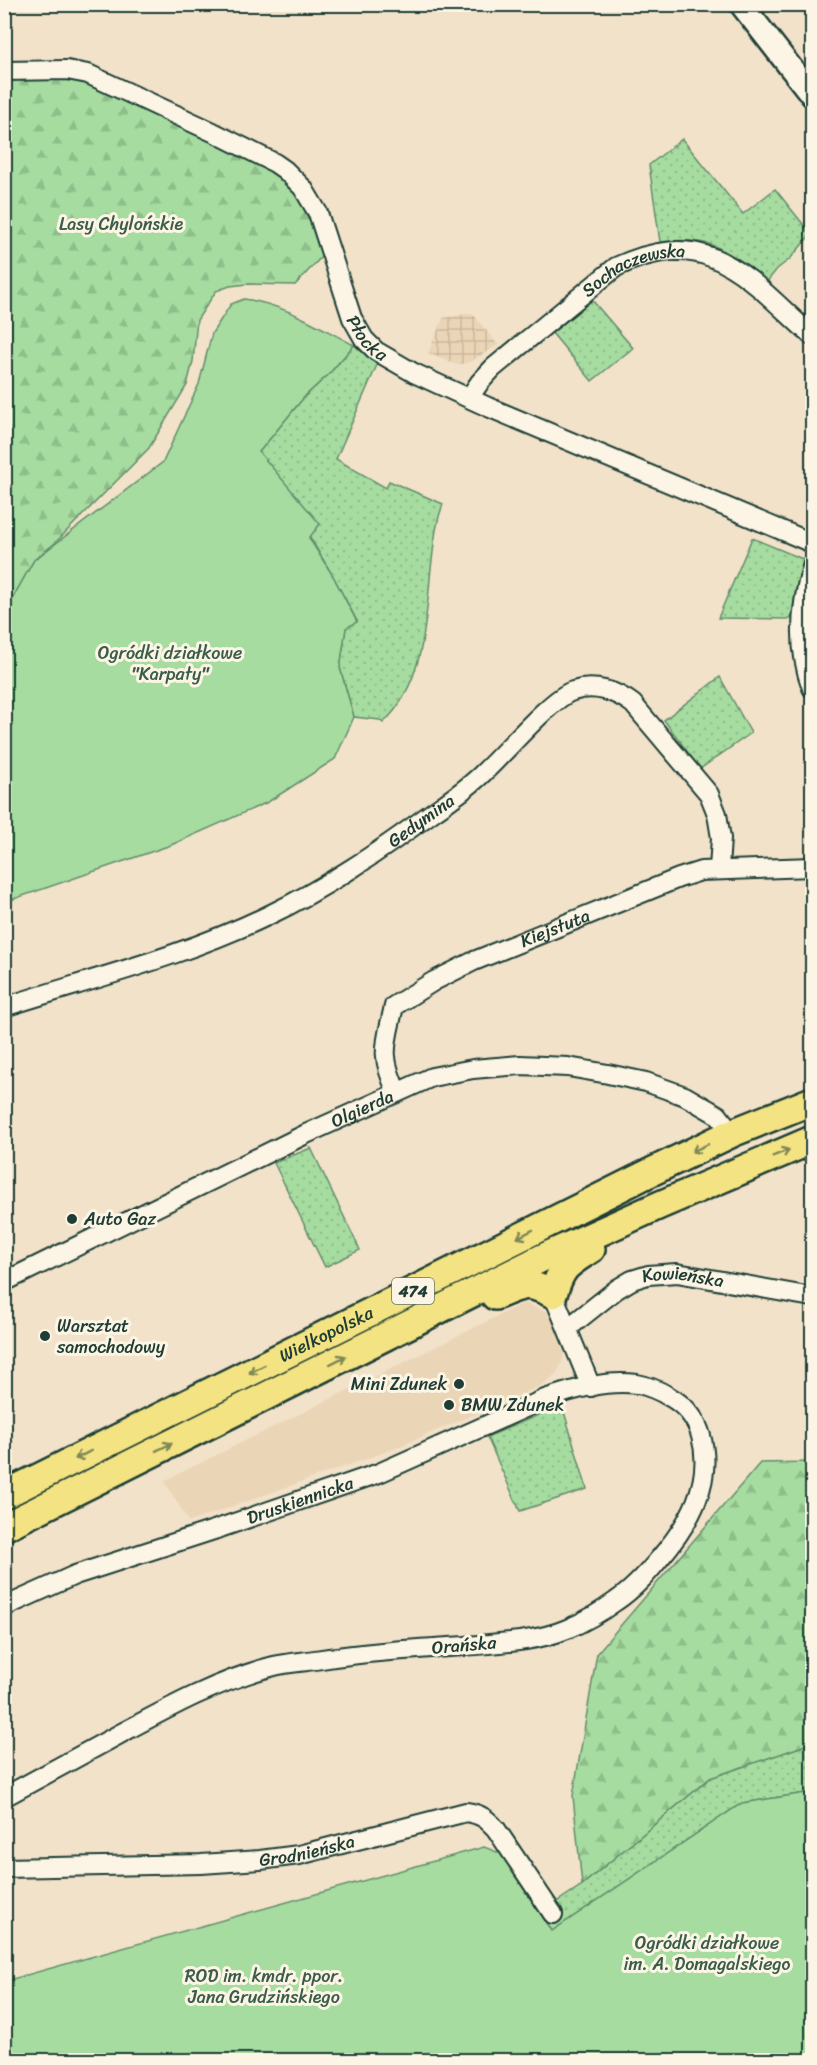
<svg xmlns="http://www.w3.org/2000/svg" width="817" height="2065" font-family="Sriracha,sans-serif">
<style>
.built{fill:#ebd5b7}
.industrial{fill:url(#industrial-grid)}
.grass{fill:url(#grass-dots);stroke:#628c6a;stroke-width:1.5}
.forest{fill:url(#forest-firs);stroke:#628c6a;stroke-width:1.5}
.garden{fill:#a6dca0;stroke:#628c6a;stroke-width:1.5}
.lines{fill:none;stroke-linecap:round;stroke-linejoin:round}
.minor-casing{stroke:#1f3d34;stroke-width:22}
.tertiary-casing{stroke:#1f3d34;stroke-width:27}
.primary-casing{stroke:#1f3d34;stroke-width:32}
.minor{stroke:#fcf5e5;stroke-width:18}
.tertiary{stroke:#fcf5e5;stroke-width:22}
.primary{stroke:#f4e382;stroke-width:27}
.oneway{stroke:#7f8857}
.poi-dot{fill:#1f3d34;stroke:#fcf5e5;stroke-width:2}
.labels{text-anchor:middle;dominant-baseline:central;stroke-width:6;stroke-linejoin:round;paint-order:stroke}
.shield{fill:#fcf5e5;stroke:#617469;stroke-width:1.5}
.shield-label{font-size:16px;font-weight:bold;fill:#1f3d34}
.park-label{font-size:18px;fill:#3a5d4a;stroke:#fcf5e5}
.street-label{font-size:18px;fill:#1f3d34;stroke:#fcf5e5}
.poi-label{font-size:18px;fill:#1f3d34;stroke:#fcf5e5;text-anchor:start}
</style>
<defs>
<pattern id="industrial-grid" width="8" height="8" patternUnits="userSpaceOnUse" patternTransform="scale(1.5)"><rect width="8" height="8" fill="#ebd5b7"/><path d="M0 4h8M4 0v8" fill="none" stroke="#c9b89e"/></pattern>
<pattern id="grass-dots" width="8" height="8" patternUnits="userSpaceOnUse" patternTransform="scale(1.5)"><rect width="8" height="8" fill="#a6dca0"/><path d="M2 2h.1M6 6h.1" fill="none" stroke="#8ebe8a" stroke-width="1.8" stroke-linecap="round"/></pattern>
<pattern id="forest-firs" width="22" height="20" patternUnits="userSpaceOnUse" patternTransform="scale(1.5)"><rect width="22" height="20" fill="#a6dca0"/><path d="M5 1l3.5 6h-7zM16 11l3.5 6h-7z" fill="#8ebe8a"/></pattern>
</defs>
<rect width="100%" height="100%" fill="#f2e2ca"/>
<filter id="ink" filterUnits="userSpaceOnUse"><feTurbulence type="fractalNoise" baseFrequency=".0167" numOctaves="2"/><feDisplacementMap in="SourceGraphic" scale="12" xChannelSelector="R" yChannelSelector="G"/><feConvolveMatrix kernelMatrix="1 2 1 2 8 2 1 2 1" color-interpolation-filters="sRGB"/></filter>
<g filter="url(#ink)">
<path class="built" d="M524,1303L548,1312L565,1349L562,1363L556,1374L540,1386L391,1450L189,1522L164,1481Z"/>
<path class="industrial" d="M472,313L498,345L470,362L457,365L428,353L443,318Z"/>
<g class="grass">
<path d="M682,139L743,214L775,189L811,234L790,259L777,269L766,283C727,251 713,235 660,242L649,165Z"/>
<path d="M592,300L633,348L592,381L552,333Z"/>
<path d="M354,345L377,365L336,459L386,488L389,481L443,504C435,525 434,546 431,568C426,620 424,685 383,723L380,720L354,717L340,668L346,627L357,621L333,576L259,452L305,396L328,375Z"/>
<path d="M752,538L805,560L799,575L791,619L718,618Z"/>
<path d="M720,677L751,733L700,769L664,720Z"/>
<path d="M311,1148L360,1250L325,1267L274,1163Z"/>
<path d="M562,1405L587,1489L520,1511L487,1437Z"/>
<path d="M812,1743V1792L742,1803L552,1931L540,1913L582,1885L710,1778Z"/>
</g>
<g class="forest">
<path d="M67,74L97,84L267,165L296,190L324,254L295,285L248,284L230,286L216,291L197,320L193,361L187,385L149,448L55,543L34,560L5,612V79Z"/>
<path d="M812,1462V1743L710,1778L582,1885L573,1796L597,1653L760,1463Z"/>
</g>
<g class="garden">
<path d="M244,299C284,304 319,327 354,345L328,375L305,396L259,452L320,524L309,538L333,576L357,622L346,628L340,668L354,717L335,759L268,802L171,845L5,902V612L34,560L163,462L199,384L212,333L231,304Z"/>
<path d="M812,1792V2060H5V1981L484,1847L500,1853L552,1931L742,1803Z"/>
</g>
<g class="lines">
<defs>
<g id="minor">
<path id="s1" d="M4,71L67,70L88,74L213,132L275,163L285,170L303,188L318,213L352,318L364,339L376,351L414,373L488,407L812,543"/>
<path id="s2" d="M469,398L480,382L493,368L616,267C710,223 747,278 812,336"/>
<path d="M812,567C800,607 797,648 812,688"/>
<path id="s3" d="M4,1007C92,979 184,956 267,916C326,888 380,851 433,812C450,800 468,788 483,773C503,755 552,697 573,691C594,684 616,691 633,704L709,794L717,814L721,838L719,869"/>
<path id="s4" d="M397,1092C379,1054 386,1044 394,1006L434,981L474,961L679,878L701,871L812,867"/>
<path id="s5" d="M4,1282L306,1134L432,1077L473,1069L520,1065L568,1067L608,1074L646,1082L685,1096L718,1115L732,1133"/>
<path d="M553,1294L591,1387"/>
<path id="s6" d="M568,1328L617,1289L632,1280L648,1275L677,1273L812,1297"/>
<path id="s7" d="M4,1607L75,1575L217,1529L379,1473L545,1399C574,1389 606,1380 637,1384C649,1386 660,1391 670,1397C686,1406 696,1418 701,1436C714,1482 689,1524 660,1558C647,1574 634,1589 616,1601C601,1612 584,1622 567,1629C536,1642 498,1643 465,1646C415,1649 365,1652 315,1660C302,1662 287,1663 274,1666C219,1680 168,1708 118,1735C80,1756 42,1776 4,1797"/>
<path id="s8" d="M4,1868L201,1864L260,1860L299,1855L466,1812C481,1814 487,1819 496,1829L553,1914"/>
</g>
<path id="tertiary" d="M741,4L812,95"/>
<g id="primary">
<path d="M495,1296C522,1285 526,1280 553,1294C562,1266 566,1265 591,1249"/>
<path id="s9" d="M4,1495L645,1175L732,1133L812,1101"/>
<path d="M4,1527L542,1258L660,1205L812,1140"/>
</g>
</defs>
<use href="#minor" class="minor-casing"/>
<use href="#tertiary" class="tertiary-casing"/>
<use href="#primary" class="primary-casing"/>
<use href="#minor" class="minor"/>
<use href="#tertiary" class="tertiary"/>
<use href="#primary" class="primary"/>
</g>
<defs><path id="oneway-shaft" d="M-6 0H5M1.5-3L5.5 0L1.5 3" fill="none" stroke-width="1.6" stroke-linecap="round" stroke-linejoin="round" transform="scale(1.5)"/></defs>
<g class="oneway">
<use href="#oneway-shaft" transform="translate(700 1148) rotate(155)"/>
<use href="#oneway-shaft" transform="translate(781 1153) rotate(-22)"/>
<use href="#oneway-shaft" transform="translate(525 1234) rotate(153)"/>
<use href="#oneway-shaft" transform="translate(338 1360) rotate(-27)"/>
<use href="#oneway-shaft" transform="translate(257 1369) rotate(153)"/>
<use href="#oneway-shaft" transform="translate(164 1447) rotate(-26)"/>
<use href="#oneway-shaft" transform="translate(83 1455) rotate(153)"/>
</g>
</g>
<g class="poi-dot">
<circle cx="72" cy="1219" r="6"/>
<circle cx="45" cy="1336" r="6"/>
<circle cx="459" cy="1384" r="6"/>
<circle cx="449" cy="1405" r="6"/>
</g>
<g class="labels">
<rect class="shield" x="392" y="1278" width="42" height="26" rx="4.5"/>
<g class="shield-label">
<text x="413" y="1291">474</text>
</g>
<g class="park-label">
<text x="121" y="224">Lasy Chylońskie</text>
<text x="170" y="653">Ogródki działkowe<tspan x="170" dy="21">"Karpaty"</tspan></text>
<text x="707" y="1943">Ogródki działkowe<tspan x="707" dy="21">im. A. Domagalskiego</tspan></text>
<text x="264" y="1976">ROD im. kmdr. ppor.<tspan x="264" dy="21">Jana Grudzińskiego</tspan></text>
</g>
<g class="street-label">
<text stroke="none"><textPath href="#s2" startOffset="213">Sochaczewska</textPath></text>
<text stroke="none"><textPath href="#s1" startOffset="494">Płocka</textPath></text>
<text stroke="none"><textPath href="#s3" startOffset="460">Gedymina</textPath></text>
<text stroke="none"><textPath href="#s4" startOffset="268">Kiejstuta</textPath></text>
<text stroke="none"><textPath href="#s5" startOffset="398">Olgierda</textPath></text>
<text stroke="none"><textPath href="#s6" startOffset="132">Kowieńska</textPath></text>
<text stroke="none"><textPath href="#s9" startOffset="360">Wielkopolska</textPath></text>
<text stroke="none"><textPath href="#s7" startOffset="315">Druskiennicka</textPath></text>
<text transform="translate(464 1645) rotate(-5)">Orańska</text>
<text stroke="none"><textPath href="#s8" startOffset="304">Grodnieńska</textPath></text>
</g>
<g class="poi-label">
<text x="84" y="1219">Auto Gaz</text>
<text x="57" y="1326">Warsztat<tspan x="57" dy="21">samochodowy</tspan></text>
<text x="447" y="1384" text-anchor="end">Mini Zdunek</text>
<text x="461" y="1405">BMW Zdunek</text>
</g>
</g>
<rect width="817" height="2065" fill="none" stroke="#fcf5e5" stroke-width="24"/>
<rect x="12" y="12" width="793" height="2041" fill="none" stroke="#1f3d34" stroke-width="2" filter="url(#ink)"/>
</svg>
